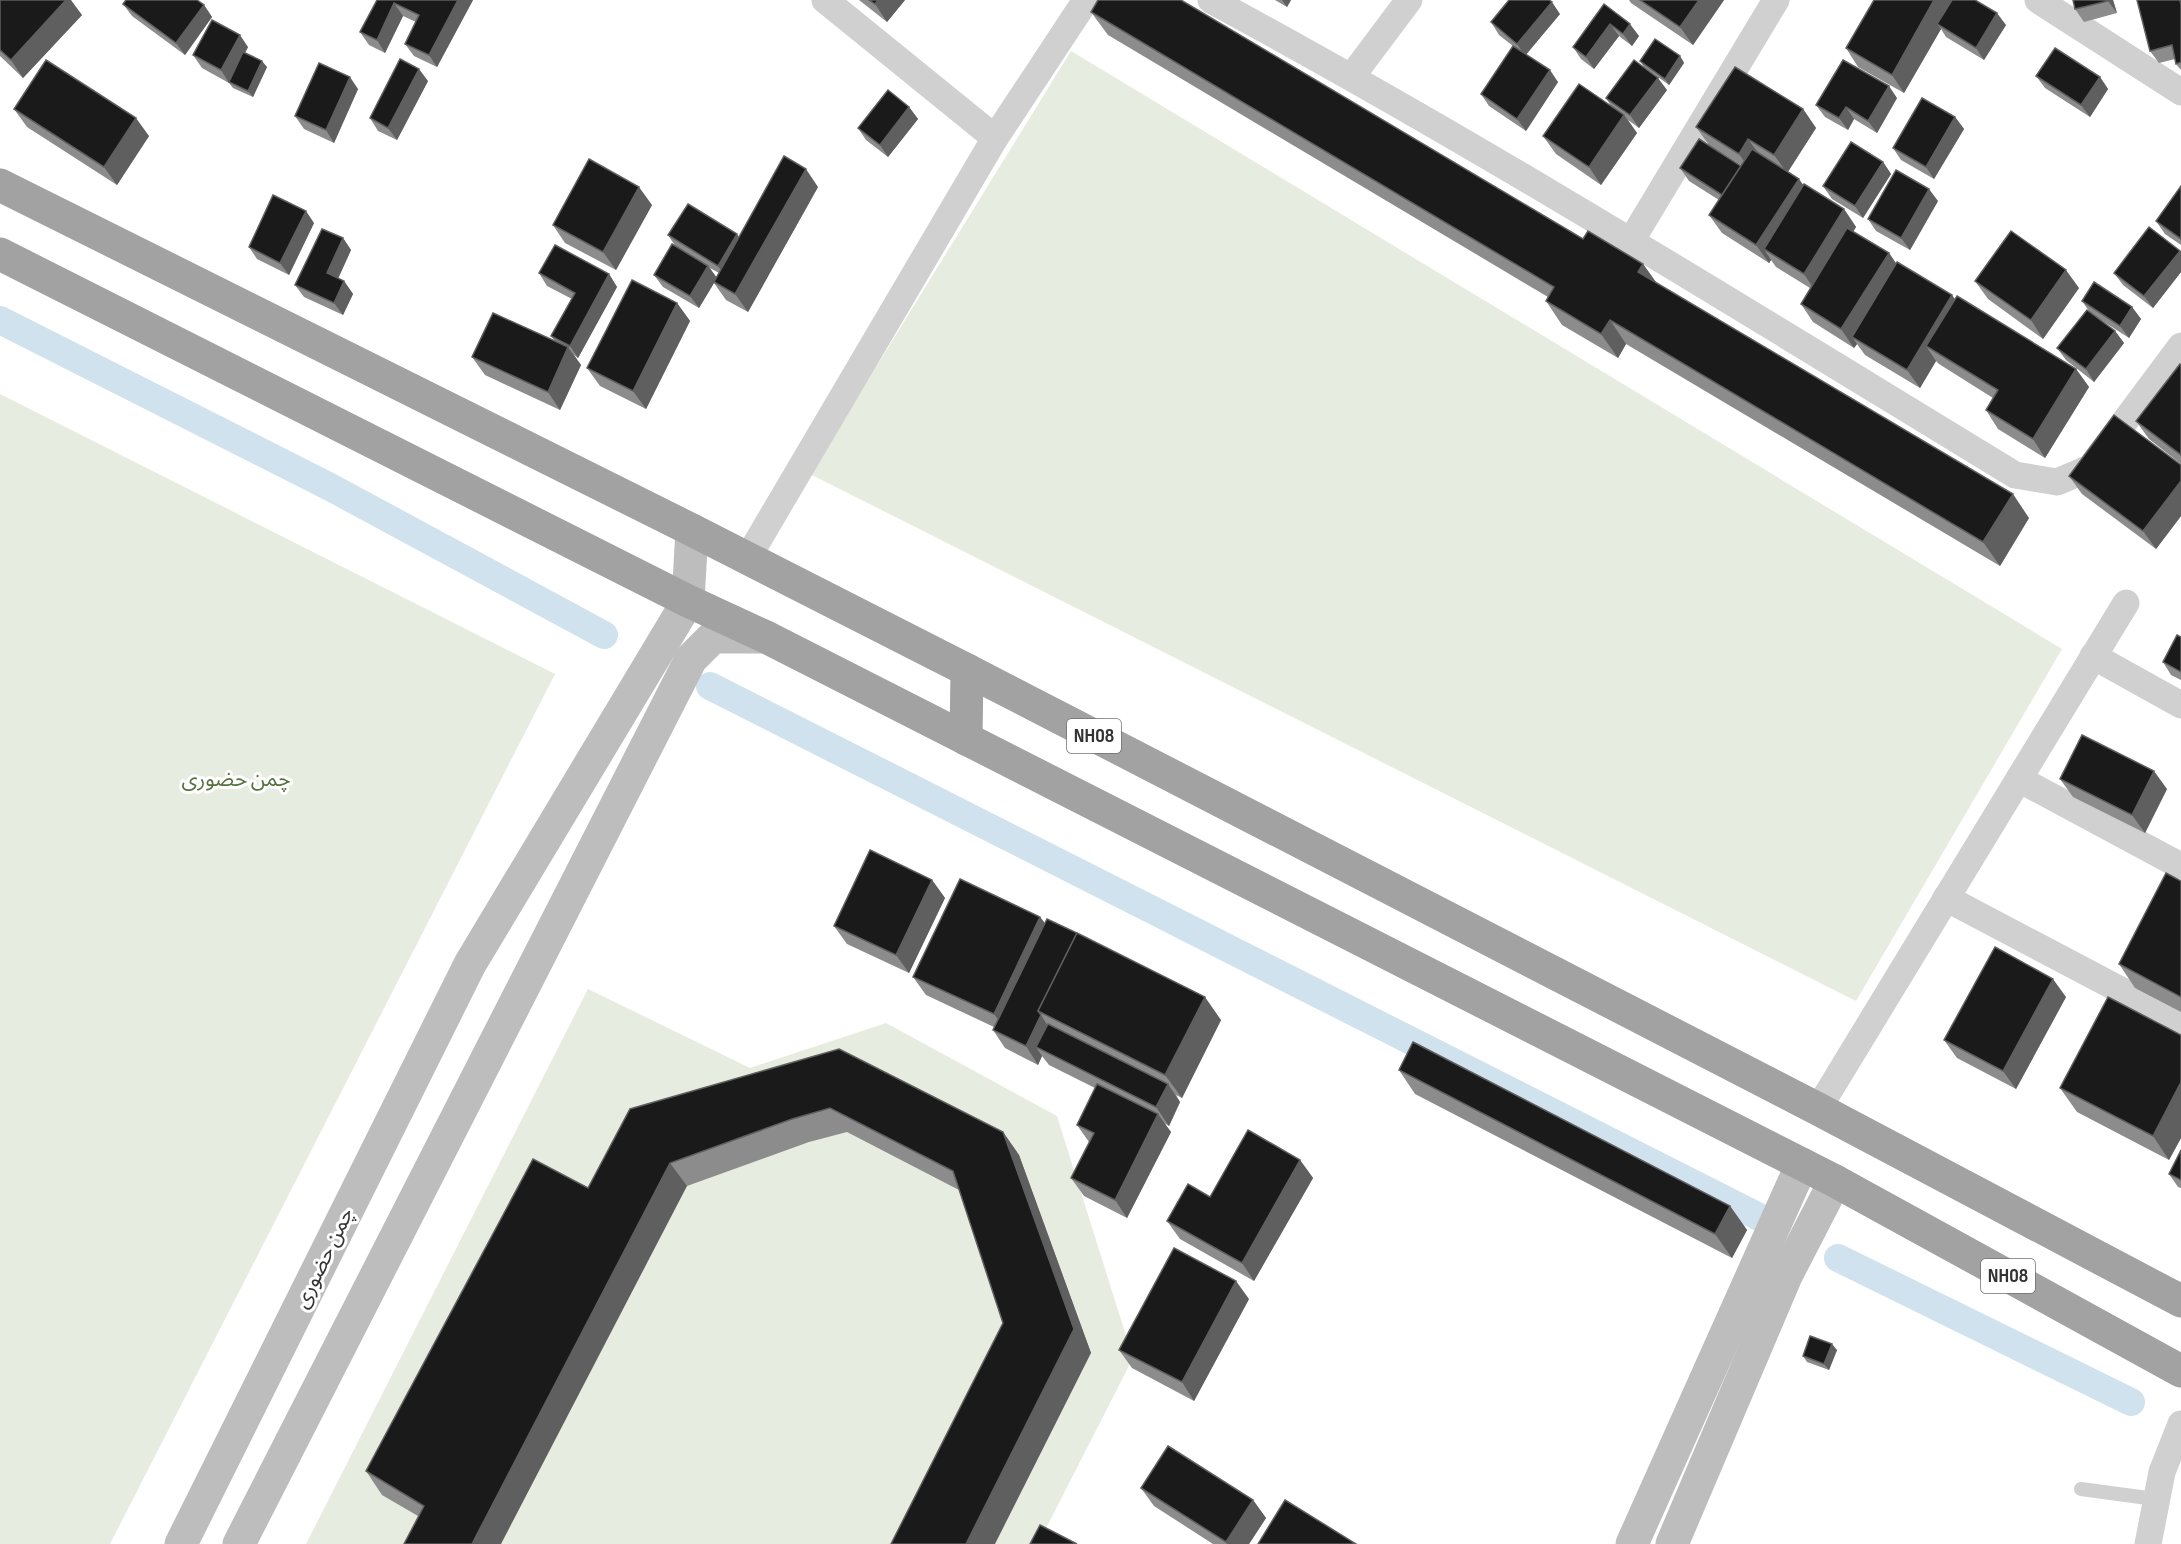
<svg xmlns="http://www.w3.org/2000/svg" width="2181" height="1544" font-family="'Sofia Sans Condensed','Noto Sans Arabic',sans-serif">
<style>
.green{fill:#e6ecdf}
.lines{fill:none;stroke-linecap:round;stroke-linejoin:round}
.canal{stroke:#cfe2ee;stroke-width:28}
.service{stroke:#d0d0d0;stroke-width:14}
.minor{stroke:#d0d0d0;stroke-width:27}
.secondary{stroke:#bdbdbd;stroke-width:33}
.trunk{stroke:#a2a2a2;stroke-width:33}
.wall{fill:#8c8c8c;fill-rule:evenodd}
.shaded-wall{fill:#5f5f5f}
.building{fill:#1a1a1a;stroke:#5f5f5f;stroke-width:1.5}
.labels{text-anchor:middle;dominant-baseline:central;stroke-width:6;stroke-linejoin:round;paint-order:stroke}
.shield{fill:#fff;stroke:#707070;stroke-width:1.5}
.shield-label{font-size:20px;font-weight:bold;fill:#333}
.park-label{font-size:21px;fill:#56703f;stroke:#fff}
.street-label{font-size:21px;fill:#333;stroke:#fff}
</style>
<rect width="100%" height="100%" fill="#fff"/>
<g class="green">
<path d="M1071,51L2062,649L1856,1001L810,474Z"/>
<path d="M0,394L555,674L110,1544H0Z"/>
<path d="M588,989L750,1068L886,1023L1057,1116L1133,1358L1038,1544H306Z"/>
</g>
<g class="lines">
<g class="canal">
<path d="M0,320L332,488L604,635"/>
<path d="M710,686L1765,1220"/>
<path d="M1838,1258L2131,1402"/>
</g>
<path class="service" d="M2081,1489L2155,1499"/>
<g class="minor">
<path d="M825,0L995,138"/>
<path d="M1211,0C1485,148 1749,313 2015,475L2057,482L2090,468L2181,346"/>
<path d="M2038,0L2181,92"/>
<path d="M1352,76L1409,0"/>
<path d="M1631,241L1776,0"/>
<path d="M747,559L995,138L1086,0"/>
<path d="M2093,656L2181,705"/>
<path d="M2019,779L2181,866"/>
<path d="M1946,898L2181,1022"/>
<path d="M1818,1109L2126,603"/>
<path d="M2148,1544L2162,1472L2181,1424"/>
</g>
<g class="secondary">
<path d="M181,1544L470,964L688,601L692,530"/>
<path d="M239,1544L691,659L713,637H766"/>
<path d="M1632,1544L1802,1164"/>
<path d="M1672,1544L1786,1276L1835,1181"/>
</g>
<g class="trunk">
<path d="M0,185L692,530L967,670L1818,1109L2181,1301"/>
<path d="M0,254L688,601L766,637L1835,1181L2181,1371"/>
<path d="M966,739L967,670"/>
</g>
</g>
<g class="wall">
<path d="M0,0L82,15L23,78L0,56Z"/>
<path d="M377,0H473L437,67L414,56L405,44L416,22L403,16L385,53L369,45L360,32Z"/>
<path d="M859,0H905L887,22Z"/>
<path d="M1275,0H1291L1287,7Z"/>
<path d="M1629,0H1724L1693,45L1631,3Z"/>
<path d="M1874,0L2006,25L1984,60L1946,37L1941,29L1904,93L1858,67L1846,48Z"/>
<path d="M2073,0H2113L2117,13L2084,22L2075,9Z"/>
<path d="M2181,0V70L2176,64L2175,59L2159,63L2150,51Z"/>
<path d="M123,4L204,5L212,17L185,55L132,16Z"/>
<path d="M1604,4L1639,36L1632,46L1619,36L1594,69L1581,59L1573,47Z"/>
<path d="M1091,12L1583,239L1643,264L1656,282L2029,518L2000,566L1626,344L1618,358L1562,325L1546,301L1548,297L1108,35Z"/>
<path d="M1560,14L1526,54L1558,82L1526,131L1489,106L1481,94L1513,46L1499,35L1491,22Z"/>
<path d="M248,47L245,53L267,67L253,97L233,88L229,83L202,68L193,55Z"/>
<path d="M1680,56L1684,63L1669,85L1644,67L1640,61Z"/>
<path d="M2036,76L2100,77L2108,89L2090,117L2045,88Z"/>
<path d="M428,81L397,140L378,131L370,118Z"/>
<path d="M358,89L334,143L304,129L295,116Z"/>
<path d="M1667,90L1639,128L1628,120L1637,133L1601,185L1556,154L1543,136L1611,106L1606,98Z"/>
<path d="M1897,98L1877,133L1854,119L1848,130L1825,117L1816,105Z"/>
<path d="M909,107L918,119L888,157L866,140L858,128Z"/>
<path d="M14,109L149,136L117,185L27,127Z"/>
<path d="M1803,109L1816,128L1788,172L1803,185L1844,209L1856,227L1853,232L1889,253L1896,263L1955,299L2076,369L2089,387L2045,458L1998,429L1986,410L1993,398L1939,364L1936,361L1920,388L1865,355L1857,344L1854,348L1813,322L1801,304L1810,288L1776,267L1771,260L1769,263L1722,233L1709,215L1719,200L1689,181L1680,168L1741,165L1709,145L1696,127Z"/>
<path d="M1955,117L1964,129L1934,179L1901,160L1893,148Z"/>
<path d="M1883,162L1891,174L1863,218L1832,199L1823,186Z"/>
<path d="M2181,186V245L2165,234L2156,221Z"/>
<path d="M818,187L748,312L726,300L714,283L699,308L663,287L654,275L676,247L668,235L739,237ZM710,268L719,273L716,277Z"/>
<path d="M1938,201L1910,250L1876,231L1868,219Z"/>
<path d="M652,205L616,270L565,243L553,225Z"/>
<path d="M314,223L289,275L257,259L249,247Z"/>
<path d="M343,238L351,250L338,279L344,281L353,294L343,315L304,297L295,285Z"/>
<path d="M2180,251L2181,252V272L2153,308L2123,285L2114,273Z"/>
<path d="M539,273L609,274L617,287L578,358L574,355L581,365L560,410L485,375L472,357L555,341L551,336L572,299L547,286Z"/>
<path d="M1975,281L2079,288L2043,339L1988,299Z"/>
<path d="M2082,301L2132,307L2141,319L2129,338L2098,318L2115,331L2124,343L2094,382L2066,360L2057,348L2089,311Z"/>
<path d="M677,303L690,321L646,409L600,386L587,368Z"/>
<path d="M2181,365V464L2149,439L2136,421Z"/>
<path d="M2181,465V516L2156,549L2082,494L2069,476Z"/>
<path d="M2181,637V680L2171,675L2163,662Z"/>
<path d="M2060,779L2167,789L2145,833L2073,797Z"/>
<path d="M932,880L945,898L909,973L847,944L834,926Z"/>
<path d="M2181,881V1012L2135,988L2119,964Z"/>
<path d="M1040,917L1045,923L1221,1020L1182,1098L1176,1095L1180,1102L1169,1126L1164,1123L1171,1132L1127,1218L1084,1196L1071,1178L1089,1142L1077,1125L1095,1088L1049,1065L1042,1056L1038,1065L1005,1048L993,1030L994,1027L926,995L913,977Z"/>
<path d="M2066,997L2016,1089L1957,1058L1944,1040Z"/>
<path d="M2181,1035V1138L2169,1160L2077,1112L2060,1088Z"/>
<path d="M839,1049L1003,1132L1019,1155L1091,1353L1003,1323L959,1190L847,1132L809,1142L687,1186L418,1516L382,1495L366,1471L588,1188Z"/>
<path d="M1399,1070L1730,1206L1747,1230L1732,1258L1415,1094Z"/>
<path d="M2181,1150V1188L2178,1187L2169,1174Z"/>
<path d="M1300,1160L1313,1178L1254,1281L1180,1239L1167,1221L1210,1197Z"/>
<path d="M1249,1299L1194,1401L1132,1368L1119,1350Z"/>
<path d="M1837,1350L1829,1370L1807,1362L1803,1356Z"/>
<path d="M1141,1488L1253,1500L1266,1518L1249,1544H1213L1154,1506Z"/>
</g>
<g class="shaded-wall">
<path d="M66,0H71L82,15L23,78L11,60Z"/>
<path d="M458,0H473L437,67L429,55Z"/>
<path d="M878,0H905L887,22L875,4Z"/>
<path d="M1282,0H1291L1287,7Z"/>
<path d="M1699,0H1724L1693,45L1680,27Z"/>
<path d="M1934,0H1957L1937,24L1941,29L1904,93L1892,75Z"/>
<path d="M2108,0H2113L2117,13L2108,1Z"/>
<path d="M1552,2L1560,14L1525,56L1517,44Z"/>
<path d="M394,3L403,16L385,53L377,40Z"/>
<path d="M204,5L212,17L185,55L176,43Z"/>
<path d="M1997,13L2006,25L1984,60L1976,48Z"/>
<path d="M1610,24L1619,36L1594,69L1586,57Z"/>
<path d="M1630,24L1639,36L1632,46L1623,34Z"/>
<path d="M240,35L248,47L229,83L221,70Z"/>
<path d="M1680,56L1684,63L1669,85L1665,79Z"/>
<path d="M262,61L267,67L253,97L248,91Z"/>
<path d="M419,69L428,81L397,140L388,128Z"/>
<path d="M1550,70L1558,82L1526,131L1517,119Z"/>
<path d="M350,77L358,89L334,143L326,130Z"/>
<path d="M2100,77L2108,89L2090,117L2081,105Z"/>
<path d="M1658,78L1667,90L1639,128L1630,115Z"/>
<path d="M1889,86L1897,98L1877,133L1868,121Z"/>
<path d="M909,107L918,119L888,157L880,145Z"/>
<path d="M1846,107L1854,119L1848,130L1839,118Z"/>
<path d="M1803,109L1816,128L1787,173L1774,155Z"/>
<path d="M1624,115L1637,133L1601,185L1589,167Z"/>
<path d="M1955,117L1964,129L1934,179L1926,167Z"/>
<path d="M136,118L149,136L117,185L104,167Z"/>
<path d="M1748,139L1761,157L1752,172L1739,154Z"/>
<path d="M1883,162L1891,174L1863,218L1855,206Z"/>
<path d="M806,169L818,187L748,312L735,294Z"/>
<path d="M1799,179L1812,197L1764,249L1771,260L1769,263L1756,245Z"/>
<path d="M639,187L652,205L616,270L603,252Z"/>
<path d="M1929,189L1938,201L1910,250L1901,238Z"/>
<path d="M1844,209L1856,227L1816,292L1804,274Z"/>
<path d="M306,211L314,223L289,275L280,263Z"/>
<path d="M737,234L746,247L726,278L718,266Z"/>
<path d="M343,238L351,250L335,285L327,273Z"/>
<path d="M2180,251L2181,252V272L2153,308L2144,296Z"/>
<path d="M1889,253L1901,271L1852,337L1857,344L1854,348L1841,329Z"/>
<path d="M1643,264L1660,288L1638,272Z"/>
<path d="M708,266L717,278L699,308L690,296Z"/>
<path d="M2066,270L2079,288L2043,339L2031,320Z"/>
<path d="M609,274L617,287L578,358L570,346Z"/>
<path d="M344,281L353,294L343,315L334,303Z"/>
<path d="M1952,295L1965,313L1926,346L1936,361L1920,388L1907,370Z"/>
<path d="M677,303L690,321L646,409L633,391Z"/>
<path d="M2132,307L2141,319L2129,338L2120,326Z"/>
<path d="M1610,320L1626,344L1618,358L1601,334Z"/>
<path d="M2115,331L2124,343L2094,382L2086,369Z"/>
<path d="M568,347L581,365L560,410L548,392Z"/>
<path d="M2076,369L2089,387L2045,458L2033,439Z"/>
<path d="M2181,481V516L2156,549L2143,531Z"/>
<path d="M2013,494L2029,518L2000,566L1983,542Z"/>
<path d="M2154,771L2167,789L2145,833L2132,815Z"/>
<path d="M932,880L945,898L909,973L896,955Z"/>
<path d="M1040,917L1053,935L1007,1032L994,1014Z"/>
<path d="M2053,979L2066,997L2016,1089L2003,1071Z"/>
<path d="M1205,997L1221,1020L1182,1098L1165,1075Z"/>
<path d="M1041,1015L1053,1034L1036,1047L1042,1056L1038,1065L1026,1046Z"/>
<path d="M2181,1082V1138L2169,1160L2153,1136Z"/>
<path d="M1168,1084L1180,1102L1169,1126L1156,1107Z"/>
<path d="M1158,1114L1171,1132L1127,1218L1115,1200Z"/>
<path d="M1003,1132L1019,1155L1091,1353L995,1544H966L1074,1329Z"/>
<path d="M1300,1160L1313,1178L1254,1281L1242,1263Z"/>
<path d="M670,1163L687,1186L501,1544H472Z"/>
<path d="M1730,1206L1747,1230L1732,1258L1715,1234Z"/>
<path d="M1236,1281L1249,1299L1194,1401L1182,1382Z"/>
<path d="M1832,1344L1837,1350L1829,1370L1824,1364Z"/>
<path d="M1253,1500L1266,1518L1249,1544H1227L1226,1542Z"/>
</g>
<g class="building">
<path d="M0,0H66L11,60L0,50Z"/>
<path d="M126,0H197L204,5L176,43L123,4Z"/>
<path d="M377,0H458L429,55L405,44L419,15L394,3L377,40L360,32Z"/>
<path d="M869,0H878L875,4Z"/>
<path d="M1098,0H1181L1583,239L1588,231L1643,264L1638,272L2013,494L1983,542L1610,320L1601,334L1546,301L1554,287L1091,12Z"/>
<path d="M1509,0H1549L1552,2L1517,44L1491,22Z"/>
<path d="M1640,0H1699L1680,27Z"/>
<path d="M1874,0H1934L1892,75L1846,48Z"/>
<path d="M1952,0H1975L1997,13L1976,48L1937,24Z"/>
<path d="M2073,0H2108V1L2075,9Z"/>
<path d="M2137,0H2180L2181,5V62L2176,64L2172,45L2150,51Z"/>
<path d="M1604,4L1630,24L1623,34L1610,24L1586,57L1573,47Z"/>
<path d="M212,20L240,35L221,70L193,55Z"/>
<path d="M1655,39L1680,56L1665,79L1640,61Z"/>
<path d="M1513,46L1550,70L1517,119L1481,94Z"/>
<path d="M2055,48L2100,77L2081,105L2036,76Z"/>
<path d="M243,52L262,61L248,91L229,82Z"/>
<path d="M400,59L419,69L388,128L370,118Z"/>
<path d="M46,60L136,118L104,167L14,109Z"/>
<path d="M1634,60L1658,78L1630,115L1606,98Z"/>
<path d="M1843,60L1889,86L1868,121L1846,107L1839,118L1816,105Z"/>
<path d="M319,63L350,77L326,130L295,116Z"/>
<path d="M1735,67L1803,109L1774,155L1748,139L1739,154L1696,127Z"/>
<path d="M1579,84L1624,115L1589,167L1543,136Z"/>
<path d="M888,90L909,107L880,145L858,128Z"/>
<path d="M1922,98L1955,117L1926,167L1893,148Z"/>
<path d="M1699,139L1741,166L1722,195L1680,168Z"/>
<path d="M1851,142L1883,162L1855,206L1823,186Z"/>
<path d="M1752,149L1799,179L1756,245L1709,215Z"/>
<path d="M784,156L806,169L735,294L714,282Z"/>
<path d="M589,159L639,187L603,252L553,225Z"/>
<path d="M1896,170L1929,189L1901,238L1868,219Z"/>
<path d="M1804,184L1844,209L1804,274L1764,249Z"/>
<path d="M2181,186V239L2156,221Z"/>
<path d="M273,195L306,211L280,263L249,247Z"/>
<path d="M688,204L737,234L718,266L668,235Z"/>
<path d="M2149,227L2180,251L2144,296L2114,273Z"/>
<path d="M1847,228L1889,253L1841,329L1801,304Z"/>
<path d="M322,229L343,238L327,273L344,281L334,303L295,285Z"/>
<path d="M2011,231L2066,270L2031,320L1975,281Z"/>
<path d="M672,244L708,266L690,296L654,275Z"/>
<path d="M555,245L609,274L570,346L551,336L575,293L539,273Z"/>
<path d="M1897,262L1952,295L1907,370L1852,337Z"/>
<path d="M632,280L677,303L633,391L587,368Z"/>
<path d="M2094,282L2132,307L2120,326L2082,301Z"/>
<path d="M1957,296L2076,369L2033,439L1986,410L1998,390L1926,346Z"/>
<path d="M2087,310L2115,331L2086,369L2057,348Z"/>
<path d="M493,313L568,347L548,392L472,357Z"/>
<path d="M2180,364L2181,365V455L2136,421Z"/>
<path d="M2114,415L2181,465V481L2143,531L2069,476Z"/>
<path d="M2177,635L2181,637V672L2163,662Z"/>
<path d="M2082,735L2154,771L2132,815L2060,779Z"/>
<path d="M870,850L932,880L896,955L834,926Z"/>
<path d="M2166,873L2181,881V997L2119,964Z"/>
<path d="M960,879L1040,917L994,1014L913,977Z"/>
<path d="M1047,919L1077,933L1038,1011L1041,1015L1026,1046L993,1030Z"/>
<path d="M1077,933L1205,997L1165,1075L1038,1011Z"/>
<path d="M1995,947L2053,979L2003,1071L1944,1040Z"/>
<path d="M2108,997L2181,1035V1082L2153,1136L2060,1088Z"/>
<path d="M1048,1024L1168,1084L1156,1107L1036,1047Z"/>
<path d="M1413,1042L1730,1206L1715,1234L1399,1070Z"/>
<path d="M839,1049L1003,1132L1074,1329L966,1544H891L1003,1323L953,1171L830,1108L792,1119L670,1163L472,1544H404L424,1506L366,1471L533,1159L588,1188L630,1109Z"/>
<path d="M1097,1084L1158,1114L1115,1200L1071,1178L1094,1133L1077,1125Z"/>
<path d="M1248,1130L1300,1160L1242,1263L1167,1221L1188,1184L1210,1197Z"/>
<path d="M2181,1150V1180L2169,1174Z"/>
<path d="M1174,1248L1236,1281L1182,1382L1119,1350Z"/>
<path d="M1810,1336L1832,1344L1824,1364L1803,1356Z"/>
<path d="M1168,1446L1253,1500L1226,1542L1141,1488Z"/>
<path d="M1285,1500L1356,1544H1258Z"/>
<path d="M1040,1525L1077,1544H1030Z"/>
</g>
<g class="labels">
<g class="shield">
<rect x="1067" y="719" width="54" height="34" rx="4.5"/>
<rect x="1981" y="1259" width="54" height="34" rx="4.5"/>
</g>
<g class="shield-label">
<text x="1094" y="736">NH08</text>
<text x="2008" y="1276">NH08</text>
</g>
<g class="park-label">
<text x="236" y="779">چمن حضوری</text>
</g>
<g class="street-label">
<text transform="translate(324 1258) rotate(-64)">چمن حضوری</text>
</g>
</g>
</svg>
